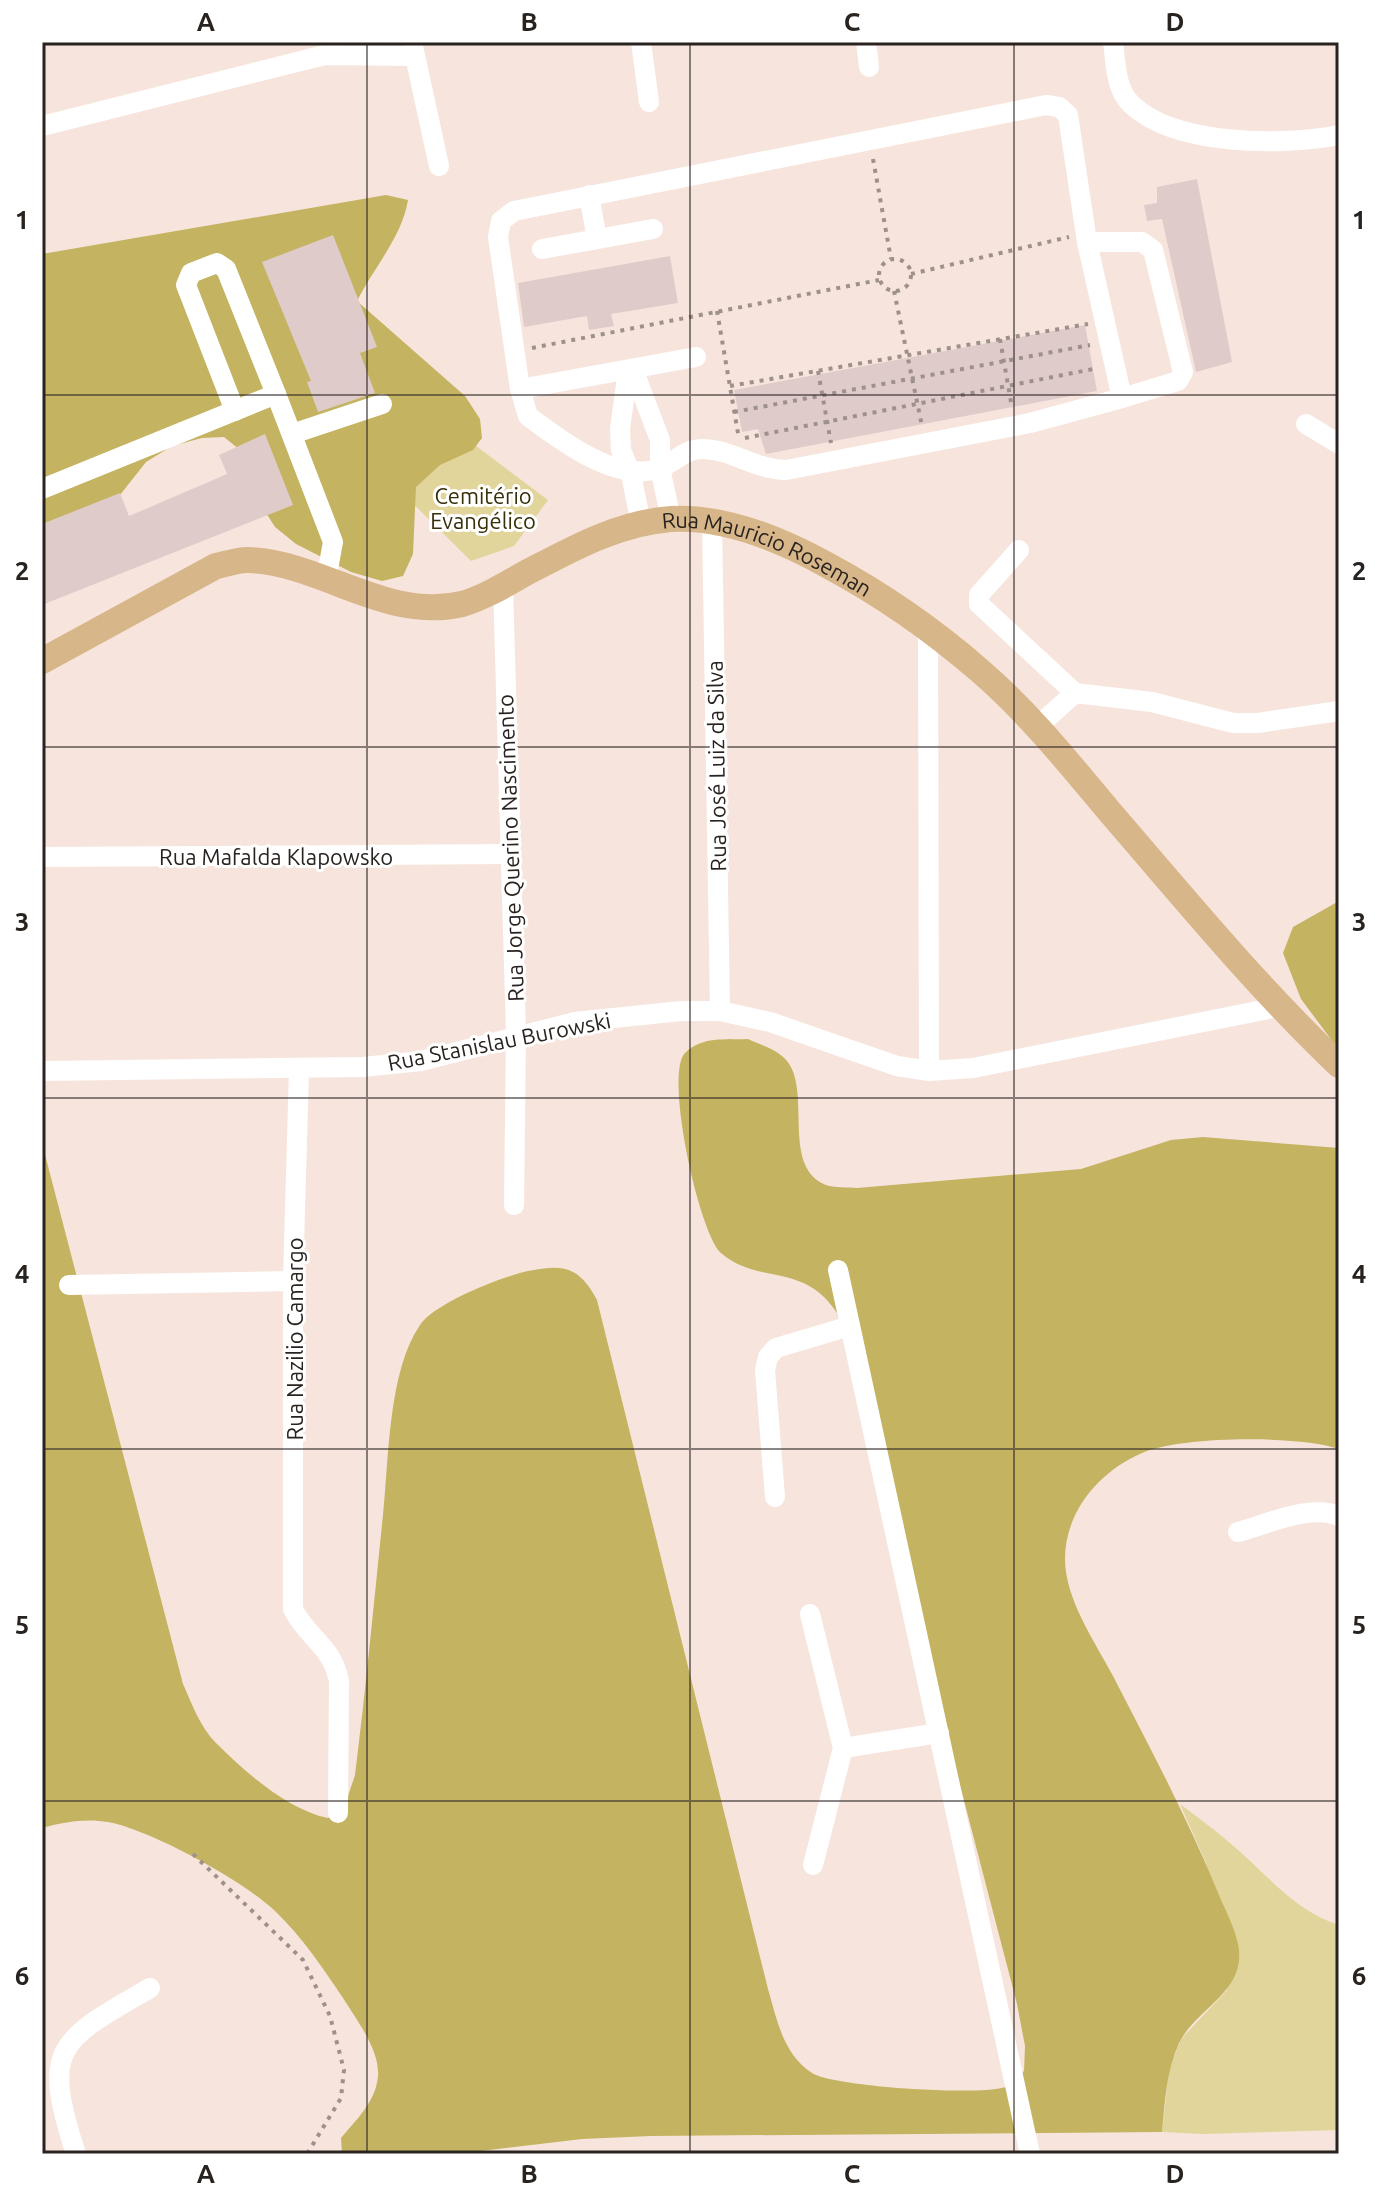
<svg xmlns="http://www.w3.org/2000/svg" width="1381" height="2196" font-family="Ubuntu,sans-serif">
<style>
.green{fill:#e2d59b}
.forest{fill:#c4b360}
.building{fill:#e0cbcb}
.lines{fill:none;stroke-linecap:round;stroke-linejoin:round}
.path{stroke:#9e918b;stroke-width:4;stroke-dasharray:4 6;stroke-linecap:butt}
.minor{stroke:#fff;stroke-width:20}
.major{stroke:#d7b689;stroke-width:26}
.grid{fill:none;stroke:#292320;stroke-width:2;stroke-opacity:0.55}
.labels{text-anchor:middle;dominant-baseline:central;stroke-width:6;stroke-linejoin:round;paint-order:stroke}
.park-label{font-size:22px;fill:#362f09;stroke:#fff}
.street-label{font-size:22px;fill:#292320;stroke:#fff}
.neatline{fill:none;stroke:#292320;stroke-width:3}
.grid-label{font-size:26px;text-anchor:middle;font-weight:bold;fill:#292320}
</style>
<rect width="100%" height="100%" fill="#f7e5dd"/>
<g class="green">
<path d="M455,430L548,500L514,546L471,561L358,449Z"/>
<path d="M1180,1804C1197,1817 1214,1829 1230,1843C1266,1873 1293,1910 1339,1925V2130L1202,2134L1162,2132L1169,2069L1181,2039L1227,1990L1206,1863Z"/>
</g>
<g class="forest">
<path d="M386,195L408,200C402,237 374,267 357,301L465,396L480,419L482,438L473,450L440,465L416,487L413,554L403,576L382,581L351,572L296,544L275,527L261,505L250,458L224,437L202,438L172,446L146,462L42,594V254Z"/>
<path d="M1339,901V1050L1301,999L1283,953L1293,927Z"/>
<path d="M748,1039C758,1044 773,1048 782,1056C816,1083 778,1166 826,1185C834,1188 848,1187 857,1188L1081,1169L1171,1140L1203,1137L1339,1148V1449C1299,1435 1181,1436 1142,1453C1100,1471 1065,1511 1065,1559C1065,1599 1095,1642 1113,1676C1149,1746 1186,1815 1216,1888C1223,1906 1234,1925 1238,1944C1248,1991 1197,2007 1179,2043C1166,2072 1165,2101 1162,2132L651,2136L582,2139L455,2154H342L341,2138C357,2119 376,2101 378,2076C380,2050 356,2019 343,1998C323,1968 302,1937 275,1911C244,1881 151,1830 108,1822C86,1818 63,1822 42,1828V1143L183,1684C192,1704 200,1727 216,1743C245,1772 288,1810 328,1818L345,1805L355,1775C366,1688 374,1601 383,1515C389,1458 388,1372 420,1325C435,1303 501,1277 528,1271C563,1264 579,1266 597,1300L768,1989C777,2020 783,2054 812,2073C834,2087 980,2096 1006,2087C1012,2085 1019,2076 1024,2071L1025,2046L1017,2004L837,1313C803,1261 759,1286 721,1253C699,1233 664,1074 685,1053C702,1036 725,1040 748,1039Z"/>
</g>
<g class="building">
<path d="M1197,179L1232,362L1196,372L1162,219L1147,221L1144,205L1157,203V187Z"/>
<path d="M333,235L377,347L360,353L375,393L318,412L307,382L311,381L262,262Z"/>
<path d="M670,256L678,303L611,314L614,326L589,330L587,316L524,327L518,283Z"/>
<path d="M1085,325L1097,391L766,454L758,429L742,432L734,390Z"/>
<path d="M265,434L293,505L42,605V524L120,493L129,516L227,474L219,455Z"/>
</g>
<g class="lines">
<g class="path">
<path d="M873,159L891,259"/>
<circle cx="895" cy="275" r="16"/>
<path d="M911,274L1069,237"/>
<path d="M894,291L922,426"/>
<path d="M717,311L739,439"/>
<path d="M1000,339L1012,408"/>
<path d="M532,348L879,280"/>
<path d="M818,371L831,443"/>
<path d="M730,386L1088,324"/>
<path d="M734,412L1090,345"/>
<path d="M745,438L1098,368"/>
<path d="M193,1854L303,1960L330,2016L344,2070L341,2098L307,2154"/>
</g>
<g class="minor">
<path d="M412,42L439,166"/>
<path d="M641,42L649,102"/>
<path d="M866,42L869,67"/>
<path d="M1113,42C1116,63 1115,89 1132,105C1176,146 1283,146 1339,135"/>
<path d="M1046,105L1059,107L1068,115L1087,242L1122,398L1030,423L786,470C756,470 733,450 704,449C685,448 676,462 660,468C618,484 561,441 528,416L520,389L498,237L501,221L514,211Z"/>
<path d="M42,126L325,55L414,56"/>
<path d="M589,195L597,239"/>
<path d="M1087,242H1142L1153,250L1183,372L1178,381L1122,398"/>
<path d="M542,249L653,229"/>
<path d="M633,369L660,440V468L671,519"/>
<path d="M628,370L620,429L621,450L631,474L641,524"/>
<path d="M520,389L696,357"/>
<path d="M235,411L186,285L191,273L217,263L226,269L276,394"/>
<path d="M1306,424L1339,444"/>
<path d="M292,434L382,404"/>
<path d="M42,489L276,394L333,542L326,580"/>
<path d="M712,521L720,1011"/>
<path d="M1019,550L979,595V604L1075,693"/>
<path d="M503,586L516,1034L514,1205"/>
<path d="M928,628L929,1071"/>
<path d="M1037,727L1075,693L1152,702L1233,723H1258L1339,711"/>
<path d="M42,857L509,854"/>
<path d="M299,1069L293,1281V1609C307,1638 332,1645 339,1681L338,1813"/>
<path d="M42,1071L363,1067L421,1061L575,1022L681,1011H720L770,1022L897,1066L929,1071L973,1068L1278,1007"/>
<path d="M838,1270L1030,2154"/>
<path d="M69,1285L293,1281"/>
<path d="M775,1497L765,1370L768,1357L776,1348L850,1326"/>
<path d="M1238,1532C1268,1524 1309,1504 1339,1516"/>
<path d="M810,1614L843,1748L813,1865"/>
<path d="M843,1748L939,1733"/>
<path d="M76,2154C41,2047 58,2041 150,1988"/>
</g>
<path class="major" id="s1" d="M42,661L216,566C227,564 239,559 249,560C322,563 387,622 462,604C483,598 505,585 524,574C570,550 617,523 671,519C725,516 780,539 827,565C881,594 933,630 979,670C1027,711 1068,762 1109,811C1184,898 1256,986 1339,1065"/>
</g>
<path class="grid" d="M367,42V2154M690,42V2154M1014,42V2154M42,395H1339M42,747H1339M42,1098H1339M42,1449H1339M42,1801H1339"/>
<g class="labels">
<g class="park-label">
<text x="483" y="495">Cemitério<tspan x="483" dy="25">Evangélico</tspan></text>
</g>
<g class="street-label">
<text stroke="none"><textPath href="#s1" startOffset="782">Rua Mauricio Roseman</textPath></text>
<text transform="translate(716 766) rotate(-91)">Rua José Luiz da Silva</text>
<text transform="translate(510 848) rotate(-92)">Rua Jorge Querino Nascimento</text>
<text x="276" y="856">Rua Mafalda Klapowsko</text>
<text transform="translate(499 1041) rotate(-11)">Rua Stanislau Burowski</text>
<text transform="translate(294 1339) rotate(-90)">Rua Nazilio Camargo</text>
</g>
</g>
<rect width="1381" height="2196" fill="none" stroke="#ffffff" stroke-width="88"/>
<rect x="44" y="44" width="1293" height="2108" class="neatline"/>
<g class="grid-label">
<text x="206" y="31">A</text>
<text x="529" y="31">B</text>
<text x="852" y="31">C</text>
<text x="1175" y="31">D</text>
<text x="22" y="229">1</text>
<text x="1359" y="229">1</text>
<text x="22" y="580">2</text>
<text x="1359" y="580">2</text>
<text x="22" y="931">3</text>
<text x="1359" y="931">3</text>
<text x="22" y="1283">4</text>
<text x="1359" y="1283">4</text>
<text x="22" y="1634">5</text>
<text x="1359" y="1634">5</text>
<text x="22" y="1985">6</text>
<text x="1359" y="1985">6</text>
<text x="206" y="2183">A</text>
<text x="529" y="2183">B</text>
<text x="852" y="2183">C</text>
<text x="1175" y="2183">D</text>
</g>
</svg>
